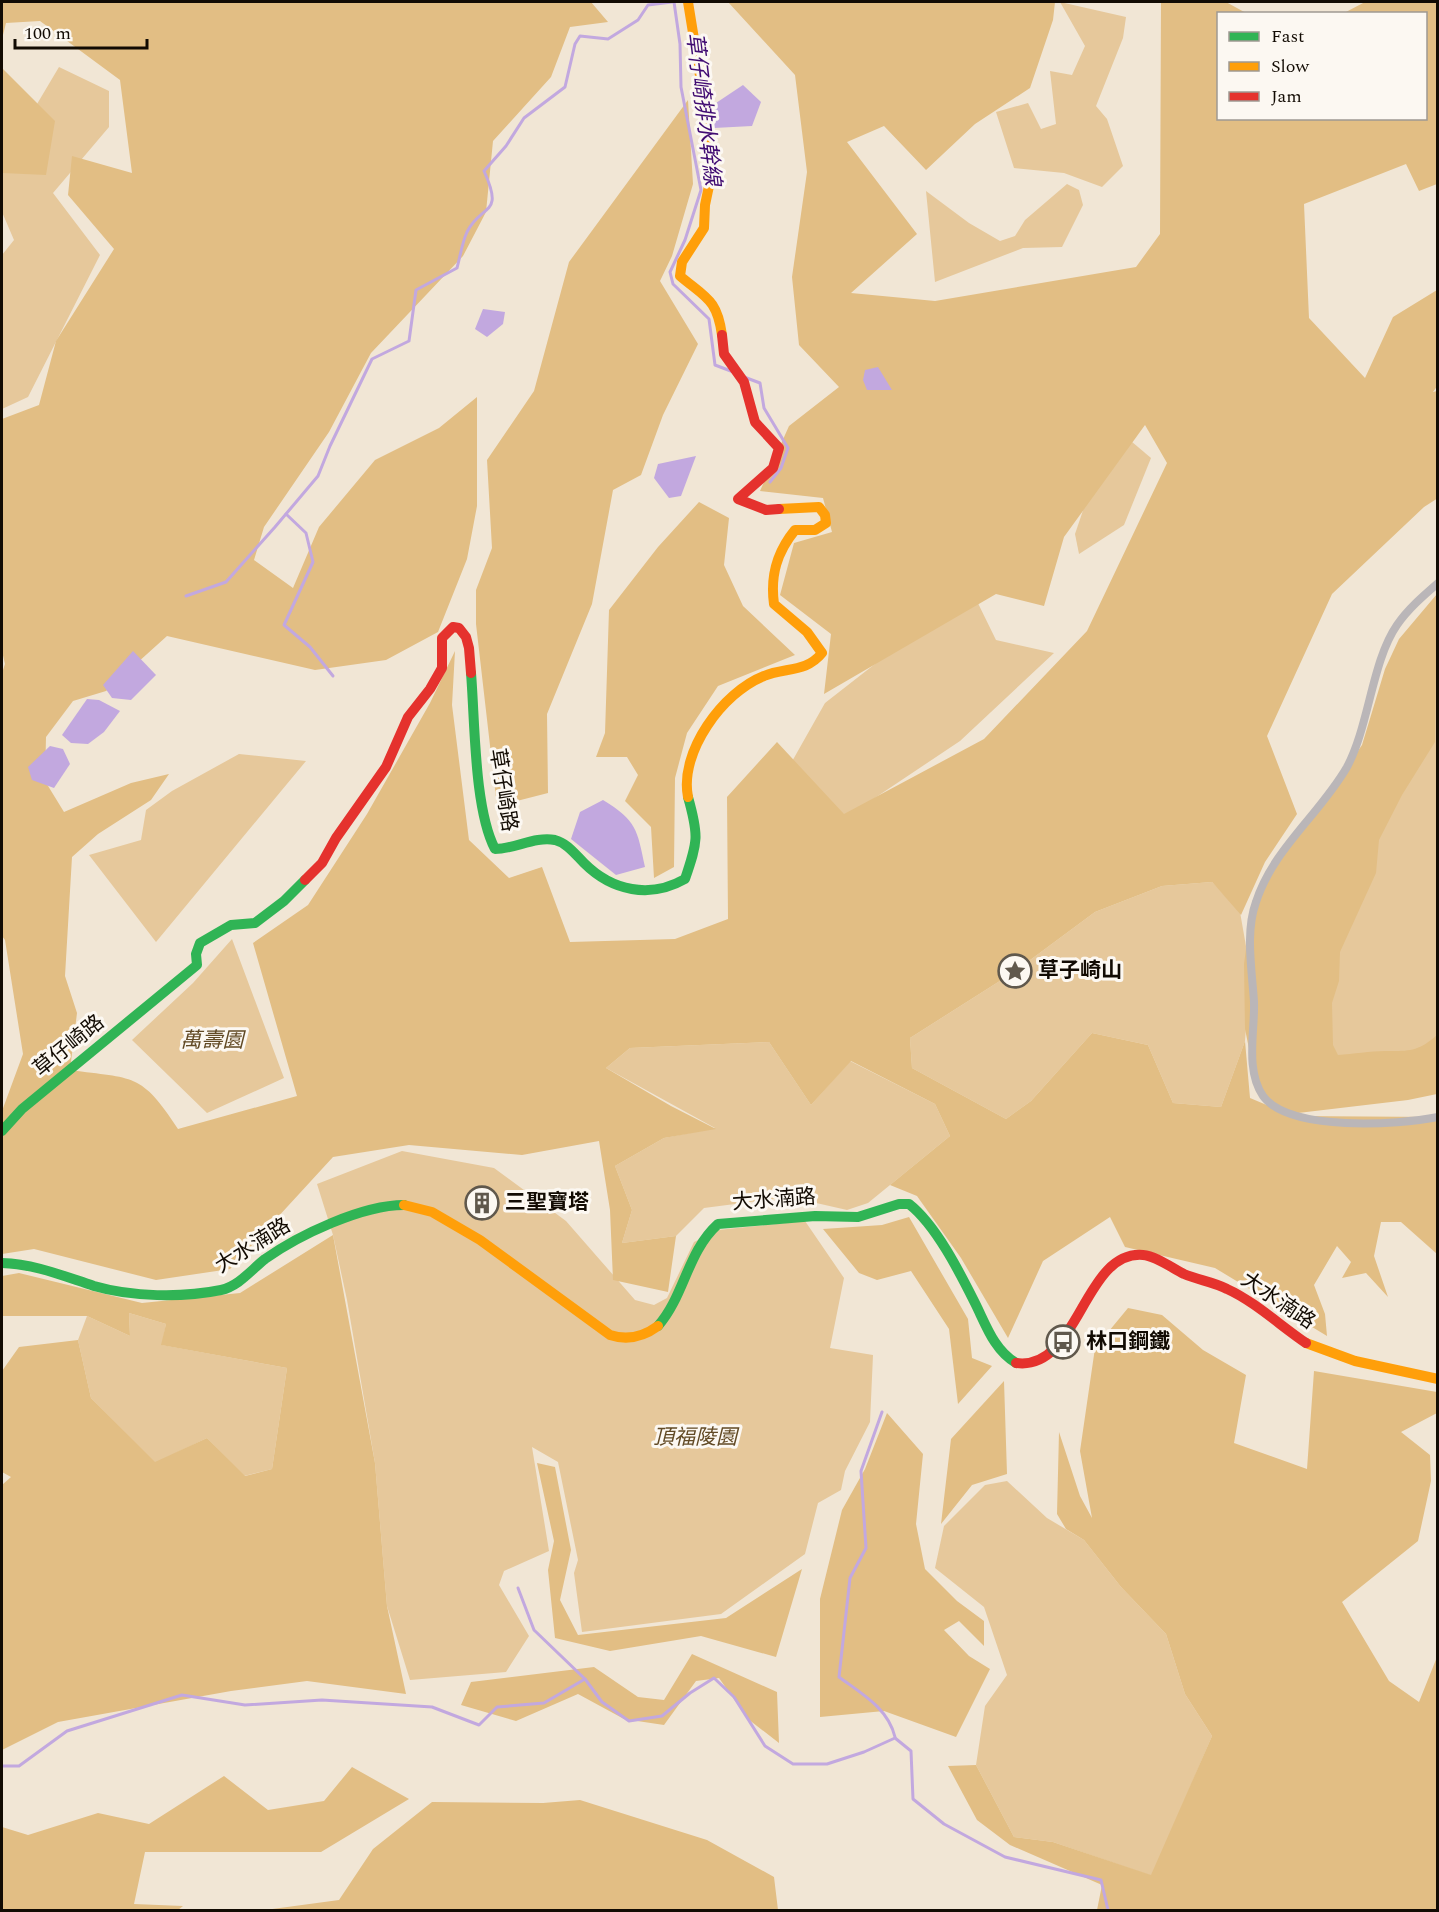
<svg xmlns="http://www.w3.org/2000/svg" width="1439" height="1912" font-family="Spectral,'Noto Sans TC',serif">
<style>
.green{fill:#e6c89b}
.forest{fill:#e2be84}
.water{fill:#c2a8df}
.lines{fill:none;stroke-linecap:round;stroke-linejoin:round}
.stream{stroke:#c2a8df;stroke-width:3}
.street{stroke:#bab6b8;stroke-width:8}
.fast{stroke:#30b455;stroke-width:10}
.slow{stroke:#ff9f0a;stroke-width:10}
.jam{stroke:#e5322d;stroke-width:10}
.labels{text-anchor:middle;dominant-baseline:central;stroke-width:6;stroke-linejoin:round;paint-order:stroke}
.street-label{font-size:21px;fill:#120b03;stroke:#fcf8f2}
.poi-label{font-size:21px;font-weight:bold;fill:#120b03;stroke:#fcf8f2;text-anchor:start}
.park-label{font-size:21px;font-style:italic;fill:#624a25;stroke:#fcf8f2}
.water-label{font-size:22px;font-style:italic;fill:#400b72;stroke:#fcf8f2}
</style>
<rect width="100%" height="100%" fill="#f1e6d5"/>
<g class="green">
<path d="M1060,2L1126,17L1123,38L1096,106L1107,119L1123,166L1102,187L1064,173L1014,168L996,112L1028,103L1041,129L1056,124L1050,71L1072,75L1085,46Z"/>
<path d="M59,67L109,91V127L53,193L100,255L28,397L2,409V255L14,240L2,212V163Z"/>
<path d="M1067,184L1079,190L1083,205L1062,247L1023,248L935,282L926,191L969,223L1000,241L1015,236L1025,220Z"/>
<path d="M1112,425L1151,458L1124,525L1079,554L1075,534Z"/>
<path d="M971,589L996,640L1054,653L960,741L800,848L777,788L825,703Z"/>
<path d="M1437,613V1056L1405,1079L1279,1045Z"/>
<path d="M239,754L306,761L156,942L89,855L141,840L146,810L172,791Z"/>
<path d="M1212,882L1240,912L1250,969L1245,1041L1221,1107L1173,1103L1148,1045L1092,1033L1031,1101L1006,1119L912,1068L910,1038L1014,972L1095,912L1162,886Z"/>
<path d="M232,939L284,1078L207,1113L132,1040L193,983Z"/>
<path d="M769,1042L811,1105L850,1061L935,1104L950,1136L868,1203L847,1210L790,1197L704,1208L676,1236L622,1243L632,1210L615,1166L664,1138L715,1128L606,1068L630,1048Z"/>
<path d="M402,1151L494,1168L566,1221L635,1300L654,1305L667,1298L694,1242L718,1230L805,1221L844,1278L830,1348L873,1355L870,1422L845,1471L841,1490L818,1503L805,1554L721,1614L582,1632L574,1573L578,1560L558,1462L532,1447L549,1551L504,1571L499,1585L529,1636L506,1672L410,1680L387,1606L375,1463L347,1300L333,1235L317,1184Z"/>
<path d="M129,1313L166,1324L162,1345L287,1368L272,1469L244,1476L207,1438L155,1463L91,1398L78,1340L87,1316L130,1336Z"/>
<path d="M1007,1481L1047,1518L1084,1540L1121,1587L1166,1634L1185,1694L1212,1736L1152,1876L1053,1842L1014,1837L976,1765L985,1706L1007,1675L984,1607L935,1568L944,1526L985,1485Z"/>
</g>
<g class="forest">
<path d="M2,2H591L608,22L570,27L551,77L493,141L486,212L463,256L371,353L329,432L264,527L254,560L293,588L319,527L375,460L439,428L477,397V506L467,559L438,632L386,660L315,670L167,636L106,691L73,701L46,737L45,781L64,812L131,783L169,774L151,800L98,834L72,857L65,976L77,1013L70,1070C134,1079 141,1072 178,1129L297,1096L253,943L308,905L367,814L430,703L455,651L452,705L469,840L509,878L542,867L570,942L675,939L728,919L727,797L777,742L844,814L984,739L1087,631L1167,463L1145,425L1064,537L1044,606L996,594L824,694L831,634L780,595L794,543L832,532L823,498L760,491L789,426L839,387L799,345L792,277L807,172L795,75L728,2H1055L1053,20L1030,88L975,124L926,170L884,126L847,142L917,234L851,293L935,301L1136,267L1160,234L1161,2H1226L1246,13L1218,14V118H1426V14L1344,13L1365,2H1437V184L1419,191L1406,164L1304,204L1309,318L1365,378L1393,317L1437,290L1438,385L1433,392L1437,391L1438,498L1424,507L1332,594L1267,736L1297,814L1265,862L1241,915L1212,882L1162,886L1095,912L1014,972L910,1038L912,1068L1006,1119L1031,1101L1092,1033L1148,1045L1173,1103L1221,1107L1245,1041L1250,1098L1293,1116L1437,1117V1254L1401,1222H1381L1374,1256L1388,1297L1366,1273L1342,1278L1351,1262L1337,1246L1314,1285L1325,1314L1327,1336L1215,1268L1125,1247L1110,1217L1043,1261L1008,1338L961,1258L917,1196L890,1185L950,1136L935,1104L851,1061L811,1105L769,1042L630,1048L606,1068L671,1106L716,1129L664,1138L615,1166L632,1210L622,1243L676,1236L668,1292L613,1280L610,1210L599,1141L522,1155L409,1145L333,1157L230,1269L156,1280L34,1249L2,1254V1111L23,1054L5,940L2,936V673L5,664L2,651V419L39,405L56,341L114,249L68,195L72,156L132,173L120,80L40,21L6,23L2,39Z"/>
<path d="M2,68L55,121L46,175L2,173Z"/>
<path d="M688,100L693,184L672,256L660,281L698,344L663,415L641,475L613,490L592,604L547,714L548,793L497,806L476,624V590L492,548L487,460L534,391L569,262Z"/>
<path d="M699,502L729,518L724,565L743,606L795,655L718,686L687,733L675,778L674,867L654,878L651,827L625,801L638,775L627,757H596L605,733L609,610L658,547Z"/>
<path d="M1437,594L1435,742L1402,795L1379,840L1376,873L1340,952L1339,981L1332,1003L1333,1045L1338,1055C1353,1054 1370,1051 1385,1051C1409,1051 1418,1052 1437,1035V1094L1408,1100L1298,1113L1270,1105L1256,1083L1245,1029L1244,964L1251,912L1300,824L1337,782L1362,745L1385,669L1399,639Z"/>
<path d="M909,1217L968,1319L972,1358L992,1366L958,1404L949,1329L911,1271L877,1280L859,1273L823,1229L882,1225Z"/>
<path d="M333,1235L375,1463L387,1606L406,1694L307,1681L231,1691L58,1722L2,1750V1485L11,1477L2,1472V1371L19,1347L78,1340L91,1398L155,1462L207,1438L245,1476L272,1469L287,1368L161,1345L166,1324L129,1313L130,1336L87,1316H2V1276L19,1273L142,1303L240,1293Z"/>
<path d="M1128,1308L1162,1315L1203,1350L1246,1375L1234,1443L1307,1469L1314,1371L1437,1392V1413L1401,1432L1430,1455L1431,1481L1418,1541L1342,1602L1389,1681L1419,1702L1437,1657V1910H1097L1102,1885L1010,1845L977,1820L948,1766L976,1765L1014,1837L1053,1842L1151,1875L1212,1736L1185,1694L1166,1634L1121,1587L1084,1540L1066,1529L1057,1514L1059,1432L1080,1496L1092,1518L1080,1451L1095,1348Z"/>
<path d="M1004,1381L1007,1474L972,1485L941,1524L951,1439Z"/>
<path d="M887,1413L923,1454L916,1524L925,1569L957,1601L984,1621V1646L959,1621L944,1630L969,1656L990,1669L956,1737L884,1711L820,1717V1599L842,1510L865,1469Z"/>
<path d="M537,1463L555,1467L571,1550L560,1600L578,1635L726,1618L802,1569L776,1657L701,1636L610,1651L555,1638L548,1570L554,1541Z"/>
<path d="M692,1654L777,1692L779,1743L748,1719L719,1678L696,1681L664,1725L624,1719L578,1694L516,1721L461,1705L471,1682L594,1667L638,1697L664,1700Z"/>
<path d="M352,1767L409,1799L321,1852H145L134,1904L183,1906L178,1910H2V1827L28,1835L98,1813L149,1824L224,1776L268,1810L324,1801Z"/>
<path d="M580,1800L707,1840L774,1877L778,1910H265L339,1900L373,1849L432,1802L543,1803Z"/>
</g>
<g class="water">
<path d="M743,85L761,102L752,126L714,128L710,107Z"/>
<path d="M483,309L505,312L503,324L487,337L475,329Z"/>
<path d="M878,367L892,390H867L863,380L865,370Z"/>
<path d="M696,456L681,496L669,498L654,478L658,464Z"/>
<path d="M133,651L156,675L131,700L112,698L103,685Z"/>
<path d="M87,699L99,700L120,711L104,732L88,744L71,743L62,735Z"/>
<path d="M50,746L63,749L70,764L54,788L32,780L28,767Z"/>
<path d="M603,800C637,821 637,829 645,867L616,875L571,839L580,812Z"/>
</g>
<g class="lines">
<g class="stream">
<path d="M674,2L680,44L681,87L701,190L685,240L670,272L673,284L709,319L715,365L736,373"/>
<path d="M744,377L760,383L764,408L788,448L781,468L770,482"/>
<path d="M286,514L306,533L313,562L284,625L310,647L333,676"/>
<path d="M186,596L226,582L275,527L318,476L330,446L372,359L409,341L416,290L457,268C460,257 462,243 467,232C481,203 505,217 484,171L506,146L524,118L565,87L575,44L580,36L608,39L638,20L648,5L672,2"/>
<path d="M882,1412L861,1471L866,1548L850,1578L839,1677C862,1694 888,1708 895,1737"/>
<path d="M518,1588L534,1630L585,1679"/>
<path d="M2,1766H19L67,1731L182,1695L245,1705L322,1700L432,1707L479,1725L497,1707L544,1703L585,1679L602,1702L629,1721L662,1716L690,1693L714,1678L734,1697L765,1746L793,1764H827L864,1752L895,1738L911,1751L913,1799L944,1824L1005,1857L1101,1880L1108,1910"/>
</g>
<path class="street" d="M1438,583C1423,596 1408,609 1397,625C1372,661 1369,726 1347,767C1320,814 1273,849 1256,902C1245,932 1252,970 1254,1002C1255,1031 1245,1070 1263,1096C1289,1132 1398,1125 1438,1117"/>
<g class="fast">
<path d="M471,673C475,721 474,809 495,849C515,849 535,836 555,840C567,843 575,854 584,863C612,891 650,899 685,879C698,841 699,836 688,797"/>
<path d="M2,1131L22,1109L197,965L196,954L200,943L231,925L255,923L284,901L305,880"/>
<path d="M2,1263C35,1264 63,1276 94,1286C132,1297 182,1298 221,1290C239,1286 251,1270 265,1259C299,1235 362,1205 404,1205"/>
<path d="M658,1326C685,1295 687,1252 718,1224L815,1216L858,1217L899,1204H909C936,1225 960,1273 975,1303C986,1325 994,1350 1016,1363"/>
</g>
<g class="slow">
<path d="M688,2L714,162L705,205L704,228L682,262L680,276C706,298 717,299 722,335"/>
<path d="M688,797C679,752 723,692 764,676C785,667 806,673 822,653L807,632L774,604C770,575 777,552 795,530H815L826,523L825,515L819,507L779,509"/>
<path d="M404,1205L432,1212L480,1240L610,1335C628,1341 643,1337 658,1326"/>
<path d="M1306,1343L1355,1361L1438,1379"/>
</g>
<g class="jam">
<path d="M722,335L724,354L744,382L755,422L779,448L773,468L738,499L766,510L779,509"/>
<path d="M305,880L322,863L336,838L386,767L408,717L430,689L442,668V638L453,627L459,628L466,637L469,648L471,673"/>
<path d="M1016,1363C1079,1372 1083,1250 1143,1255C1156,1256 1172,1268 1184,1274C1198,1280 1214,1282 1227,1289C1254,1301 1282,1327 1306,1343"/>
</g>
</g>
<defs>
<symbol id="sight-ring" viewBox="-11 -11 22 22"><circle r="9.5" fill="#fcf8f2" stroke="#60584c" stroke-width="1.5"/><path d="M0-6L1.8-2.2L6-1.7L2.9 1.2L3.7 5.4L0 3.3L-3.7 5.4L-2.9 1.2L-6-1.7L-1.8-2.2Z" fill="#60584c"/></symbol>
<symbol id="building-ring" viewBox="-11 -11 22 22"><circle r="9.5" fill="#fcf8f2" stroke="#60584c" stroke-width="1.5"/><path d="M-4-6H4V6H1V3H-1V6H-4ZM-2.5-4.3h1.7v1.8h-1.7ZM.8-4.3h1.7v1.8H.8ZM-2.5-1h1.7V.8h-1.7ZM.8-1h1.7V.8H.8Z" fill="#60584c"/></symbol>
<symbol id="bus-ring" viewBox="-11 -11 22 22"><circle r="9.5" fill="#fcf8f2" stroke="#60584c" stroke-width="1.5"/><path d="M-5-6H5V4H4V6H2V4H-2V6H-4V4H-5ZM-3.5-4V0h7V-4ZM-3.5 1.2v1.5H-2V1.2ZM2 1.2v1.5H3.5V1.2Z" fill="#60584c"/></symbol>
</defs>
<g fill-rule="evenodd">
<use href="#sight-ring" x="996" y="952" width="38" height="38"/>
<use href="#building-ring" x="463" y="1184" width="38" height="38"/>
<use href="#bus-ring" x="1044" y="1323" width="38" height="38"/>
</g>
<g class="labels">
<g class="street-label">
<text transform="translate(503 790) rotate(81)">草仔崎路</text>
<text transform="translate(69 1046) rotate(-39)">草仔崎路</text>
<text transform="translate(774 1200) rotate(-4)">大水湳路</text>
<text transform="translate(253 1246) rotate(-32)">大水湳路</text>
<text transform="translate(1278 1301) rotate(34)">大水湳路</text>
</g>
<g class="poi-label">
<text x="1038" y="971">草子崎山</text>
<text x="505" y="1203">三聖寶塔</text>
<text x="1086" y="1342">林口鋼鐵</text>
</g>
<g class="park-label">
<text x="212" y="1041">萬壽園</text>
<text x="695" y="1438">頂福陵園</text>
</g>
<g class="water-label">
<text transform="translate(703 109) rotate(83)">草仔崎排水幹線</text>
</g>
</g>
<rect width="1439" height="1912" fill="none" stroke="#120b03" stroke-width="6"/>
<rect x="1217" y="12" width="210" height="108" fill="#fcf8f2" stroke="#9e9992" stroke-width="1.5"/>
<rect x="1229" y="32" width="30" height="9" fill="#30b455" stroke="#9e9992" stroke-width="1.5"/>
<text x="1271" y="42" font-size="18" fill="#120b03">Fast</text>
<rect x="1229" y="62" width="30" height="9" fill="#ff9f0a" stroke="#9e9992" stroke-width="1.5"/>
<text x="1271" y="72" font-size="18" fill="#120b03">Slow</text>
<rect x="1229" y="92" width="30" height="9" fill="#e5322d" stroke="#9e9992" stroke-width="1.5"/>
<text x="1271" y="102" font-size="18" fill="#120b03">Jam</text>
<path d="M15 39v9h132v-9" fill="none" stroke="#120b03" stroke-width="3"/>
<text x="24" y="39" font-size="18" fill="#120b03" stroke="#fcf8f2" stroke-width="4.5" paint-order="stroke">100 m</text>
</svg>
